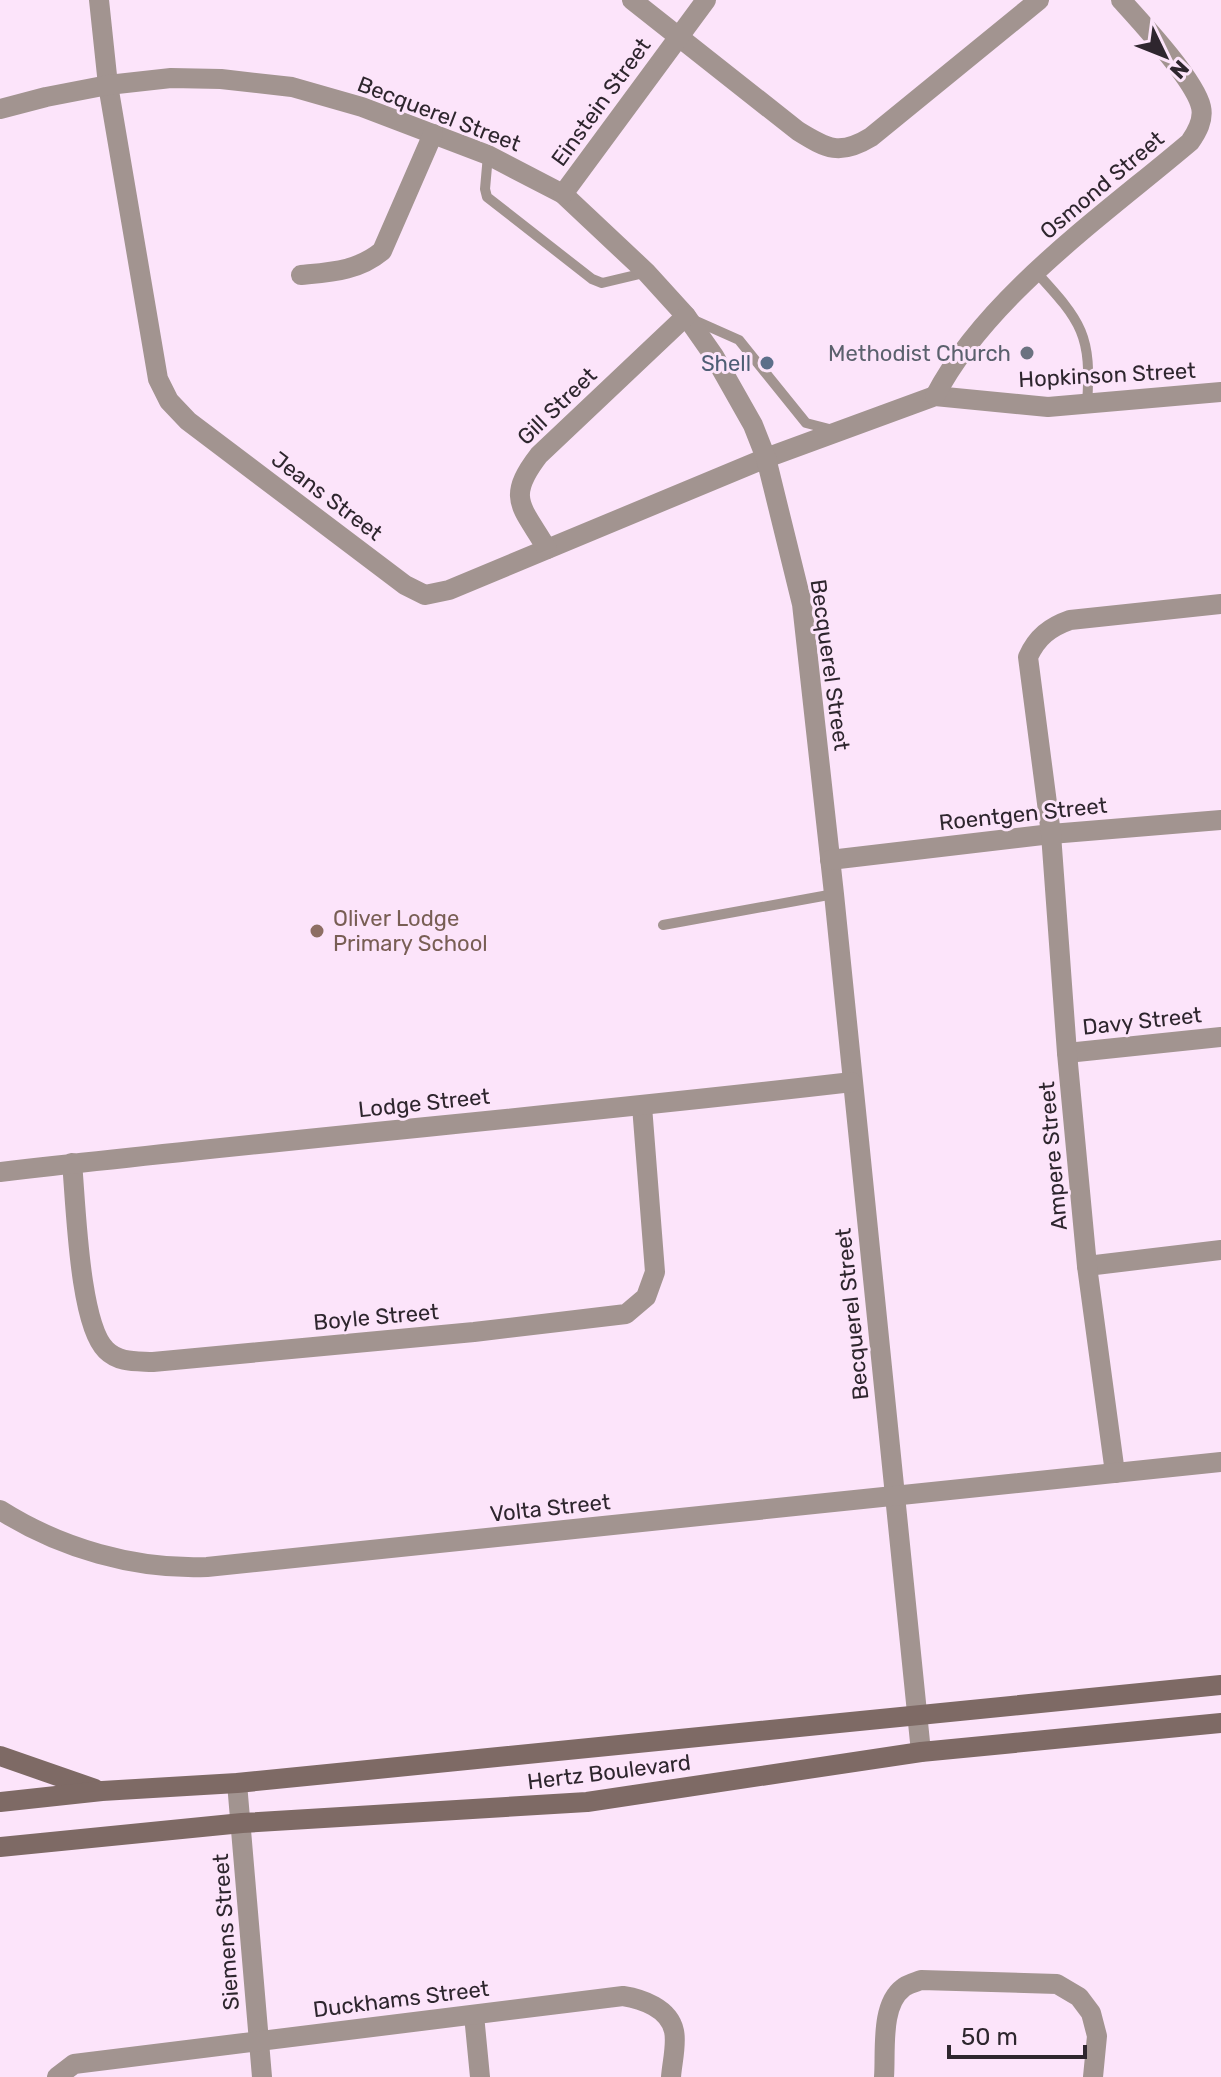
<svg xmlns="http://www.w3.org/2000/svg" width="1221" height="2077" font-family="Rubik,sans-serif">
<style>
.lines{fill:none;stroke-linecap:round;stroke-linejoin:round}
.lane{stroke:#a29490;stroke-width:10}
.street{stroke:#a29490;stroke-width:20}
.secondary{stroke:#7e6a65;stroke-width:20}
.worship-dot{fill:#6b7280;stroke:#fce4fa;stroke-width:3}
.service-dot{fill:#5c6f8a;stroke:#fce4fa;stroke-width:3}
.education-dot{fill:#8d6e63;stroke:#fce4fa;stroke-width:3}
.labels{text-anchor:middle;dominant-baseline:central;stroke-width:6;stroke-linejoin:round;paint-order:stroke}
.street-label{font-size:22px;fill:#2e262e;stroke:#fce4fa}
.worship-label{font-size:22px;fill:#5b616d;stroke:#fce4fa;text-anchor:end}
.service-label{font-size:22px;fill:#4e5e75;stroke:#fce4fa;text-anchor:end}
.education-label{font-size:22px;fill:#785e54;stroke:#fce4fa;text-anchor:start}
</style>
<rect width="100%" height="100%" fill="#fce4fa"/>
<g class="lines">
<g class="lane">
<path d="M488,155L485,189L487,197L592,279L602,283L644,273"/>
<path d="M1036,272C1082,322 1092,335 1087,404"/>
<path d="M694,320L739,340L806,423L837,431"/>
<path d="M663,925L834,894"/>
</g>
<g class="street">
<path d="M99,0L108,85L158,379L169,401L188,421L405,585L425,595L449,590L766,458L935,396L1048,407L1221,392"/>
<path d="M632,0L798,131C827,149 840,156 871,137L1039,0"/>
<path d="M0,109L46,97L108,85L171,78L221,79L292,87L362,107L488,155L563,194L646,272L686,316L714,356L753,425L766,458L802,604L834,894L921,1752"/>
<path d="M563,194L706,0"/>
<path d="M301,275C331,272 358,271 382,251L433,134"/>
<path d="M935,396C986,297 1104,215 1190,142C1197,132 1204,120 1201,107C1195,80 1141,22 1121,0"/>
<path d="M547,549C522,506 505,499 539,455L686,316"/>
<path d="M830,860L1051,834L1221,820"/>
<path d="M1067,1053L1221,1037"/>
<path d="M72,1163C76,1204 79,1324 106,1350C119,1363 136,1361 153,1362L474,1332L626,1314L646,1297L655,1272L642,1106"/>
<path d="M0,1172C284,1139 568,1115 852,1082"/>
<path d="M1087,1266L1221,1250"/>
<path d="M1115,1473L1087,1266L1067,1053L1051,834L1028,657C1037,637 1050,627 1070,620L1221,604"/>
<path d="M0,1510C60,1548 135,1570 207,1567L1221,1462"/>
<path d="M237,1783L262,2077"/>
<path d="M474,2015L480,2077"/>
<path d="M57,2077L74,2064L623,1996C642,1999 669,2008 674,2031C677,2044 672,2063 671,2077"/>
<path d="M884,2077C886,2052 880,2005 903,1988C907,1984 916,1982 921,1980L1057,1984L1079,1997L1091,2013L1097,2036L1093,2077"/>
</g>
<g class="secondary">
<path d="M0,1756L95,1789"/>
<path d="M0,1802L102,1791L237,1783L1221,1685"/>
<path d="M0,1847L242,1823L587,1802L921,1752L1221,1723"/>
</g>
</g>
<circle class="worship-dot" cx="1027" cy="353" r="8"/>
<circle class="service-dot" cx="767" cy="363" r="8"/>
<circle class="education-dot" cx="317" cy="931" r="8"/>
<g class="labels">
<g class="street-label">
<text transform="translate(601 102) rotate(-54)">Einstein Street</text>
<text transform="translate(439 114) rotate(21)">Becquerel Street</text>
<text transform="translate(1102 185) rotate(-40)">Osmond Street</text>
<text transform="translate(1107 375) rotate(-3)">Hopkinson Street</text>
<text transform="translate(557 406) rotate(-44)">Gill Street</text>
<text transform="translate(327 496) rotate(37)">Jeans Street</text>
<text transform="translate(830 665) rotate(82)">Becquerel Street</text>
<text transform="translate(1023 814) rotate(-6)">Roentgen Street</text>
<text transform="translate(1142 1021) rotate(-6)">Davy Street</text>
<text transform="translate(424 1103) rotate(-6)">Lodge Street</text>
<text transform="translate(1053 1156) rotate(-95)">Ampere Street</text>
<text transform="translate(852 1314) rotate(-96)">Becquerel Street</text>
<text transform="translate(376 1317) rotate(-5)">Boyle Street</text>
<text transform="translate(550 1508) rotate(-6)">Volta Street</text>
<text transform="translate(609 1772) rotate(-7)">Hertz Boulevard</text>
<text transform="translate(226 1932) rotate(-94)">Siemens Street</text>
<text transform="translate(401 1999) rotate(-7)">Duckhams Street</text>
</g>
<g class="worship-label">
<text x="1011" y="353">Methodist Church</text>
</g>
<g class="service-label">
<text x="751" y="363">Shell</text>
</g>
<g class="education-label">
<text x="333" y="918">Oliver Lodge<tspan x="333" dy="25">Primary School</tspan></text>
</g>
</g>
<g transform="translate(1165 56) rotate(133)" stroke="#fce4fa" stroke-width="6" paint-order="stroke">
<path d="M0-6L14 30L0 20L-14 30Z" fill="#2e262e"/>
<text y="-12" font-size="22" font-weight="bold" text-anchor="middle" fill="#2e262e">N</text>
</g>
<path d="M949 2045v12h136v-12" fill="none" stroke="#2e262e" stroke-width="4"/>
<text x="961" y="2045" font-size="24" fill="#2e262e" stroke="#fce4fa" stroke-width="6" paint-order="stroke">50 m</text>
</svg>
